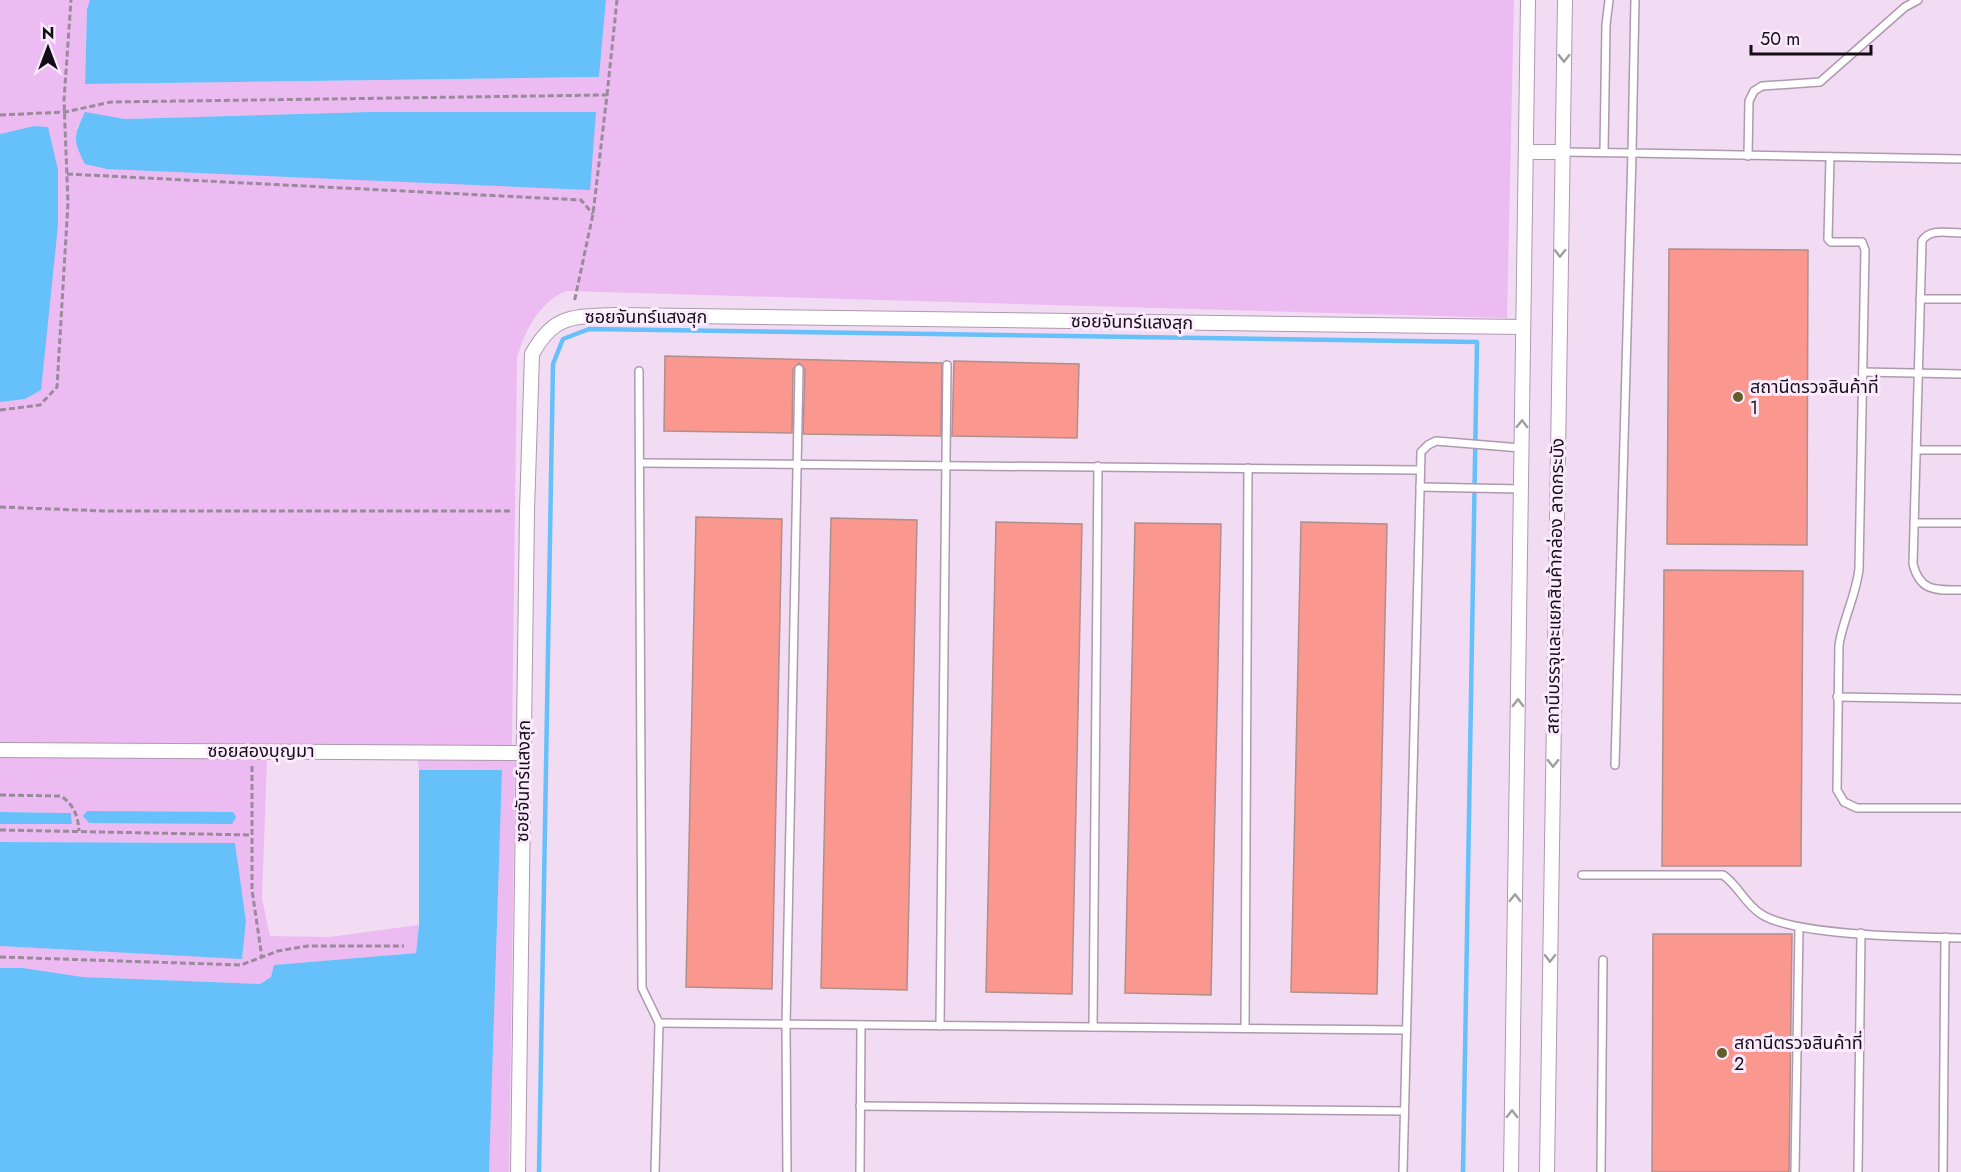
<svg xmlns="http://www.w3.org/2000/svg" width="1961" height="1172" font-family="Jost,'Noto Sans Thai',sans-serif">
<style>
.green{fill:#ecbbf1;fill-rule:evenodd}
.water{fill:#66c0fa}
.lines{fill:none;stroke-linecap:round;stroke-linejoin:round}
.stream{stroke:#66c0fa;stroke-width:4.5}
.building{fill:#fa978e;stroke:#af8f8b;stroke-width:1.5}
.lane-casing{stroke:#ae99b0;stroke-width:10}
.street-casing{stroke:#ae99b0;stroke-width:16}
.path{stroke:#9a8a9c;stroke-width:3;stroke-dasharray:6 3;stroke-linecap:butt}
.lane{stroke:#fff;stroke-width:7}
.street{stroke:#fff;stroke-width:14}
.oneway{stroke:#a19ea1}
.poi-dot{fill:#635c29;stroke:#fcebfe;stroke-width:2}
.labels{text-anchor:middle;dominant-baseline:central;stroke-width:6;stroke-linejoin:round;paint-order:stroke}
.street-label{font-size:18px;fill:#140d15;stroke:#fcebfe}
.poi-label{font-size:18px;fill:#140d15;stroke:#fcebfe;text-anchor:start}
</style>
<rect width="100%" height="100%" fill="#f2dcf4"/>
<path class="green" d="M0,0H90L87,9L85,84L599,77L606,0H1514L1507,318L566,291C539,303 525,330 517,358L512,741L515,764L509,1172H489L502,770H419L417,758L267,760L262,898L270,936L329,937L419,925L416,953L275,965L271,977L260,984L83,977L23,968H0V946L242,958L246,921L235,843L0,842V824L72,823L71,813L0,812V402L25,399L34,126L0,134ZM369,112H596L76,129L85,113L125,119Z"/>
<g class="water">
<path d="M90,0H606L599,77L85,84L87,9Z"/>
<path d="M85,112L125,119L369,112H596L590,190L107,169L85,164C73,141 73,136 85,112Z"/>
<path d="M34,126L48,127L58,170V225L41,390L25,399L0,402V134Z"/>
<path d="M419,770H502L489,1172H0V968H23L83,977L260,984L271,977L274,965L416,953L419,925Z"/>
<path d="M87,811L233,812L236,817L232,824L89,823L83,816Z"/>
<path d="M0,812L71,813L72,824H0Z"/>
<path d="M0,842L235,843L246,921L242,959L0,946Z"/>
</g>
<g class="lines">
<path class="stream" d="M539,1172L553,364L563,339L589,329L1477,342L1463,1172"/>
</g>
<g class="building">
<path d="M1669,249L1808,250L1807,545L1667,544Z"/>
<path d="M665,356L942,363L941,436L803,434L805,369L799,363L793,369L792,433L664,431Z"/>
<path d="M954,361L1079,364L1077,438L952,436Z"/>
<path d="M696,517L782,519L772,989L686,987Z"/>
<path d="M831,518L917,520L907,990L821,988Z"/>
<path d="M996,522L1082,524L1072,994L986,992Z"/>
<path d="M1301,522L1387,524L1377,994L1291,992Z"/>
<path d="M1135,523L1221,524L1211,995L1125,993Z"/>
<path d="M1664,570L1803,571L1801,866H1662Z"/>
<path d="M1653,934H1792L1789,1172H1652Z"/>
</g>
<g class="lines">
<defs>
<g id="lane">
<path d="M1635,0L1632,153L1961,159"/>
<path d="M1563,152L1632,153L1615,765"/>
<path d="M1604,152L1606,25L1609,0"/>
<path d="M1748,156L1749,101L1754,91L1762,86L1820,82L1905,7L1918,0"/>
<path d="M1830,157L1828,239L1831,242H1862L1865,250L1859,569C1856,596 1843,619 1839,645L1837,790L1844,802L1857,808H1961"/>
<path d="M1961,233C1947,233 1930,228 1922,241L1913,564C1920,592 1936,590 1961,590"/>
<path d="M1920,299H1961"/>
<path d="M639,371L642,988L659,1023L655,1172"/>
<path d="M1863,372L1961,374"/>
<path d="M1918,450H1961"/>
<path d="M641,463L1420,470"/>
<path d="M1420,487L1521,489"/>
<path d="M1916,523H1961"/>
<path d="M1837,697L1961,699"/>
<path d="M1582,875H1723C1738,885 1745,904 1761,914C1794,936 1918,937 1961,938"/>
<path d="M659,1023L1405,1030"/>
<path d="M940,1026L947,365"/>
<path d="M1093,1027L1098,466"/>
<path d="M1245,1028L1248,468"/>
<path d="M860,1106L1404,1111"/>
<path d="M787,1172L786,1025L799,369"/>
<path d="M860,1172L861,1025"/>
<path d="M1403,1172L1421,452L1428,445L1436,441L1521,448"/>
<path d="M1601,1172L1603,960"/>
<path d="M1795,1172L1799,927"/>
<path d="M1858,1172L1861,933"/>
<path d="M1943,1172L1945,937"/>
</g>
<g id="street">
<path d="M1526,152H1562"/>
<path d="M0,750L523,753"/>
<path d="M518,1172L527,511L532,354C554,314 573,317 614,315L1523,327"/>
<path d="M1511,1172L1528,0"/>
<path d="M1547,1172L1565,0"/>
</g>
</defs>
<use href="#lane" class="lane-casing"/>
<use href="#street" class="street-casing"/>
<g class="path">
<path d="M607,95L617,0"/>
<path d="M0,115L65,112L111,102L607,95L593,214L574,303"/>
<path d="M67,174L581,200L593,214"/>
<path d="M0,410L40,405L57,387L68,203L64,100L71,0"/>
<path d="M0,507L104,511H513"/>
<path d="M252,766V890L262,958"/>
<path d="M0,795L61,796C74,805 78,816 79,831"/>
<path d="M0,830L252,835"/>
<path d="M0,957L241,965L278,951L308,946H404"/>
</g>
<use href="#lane" class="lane"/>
<use href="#street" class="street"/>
</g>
<defs><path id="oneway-chevron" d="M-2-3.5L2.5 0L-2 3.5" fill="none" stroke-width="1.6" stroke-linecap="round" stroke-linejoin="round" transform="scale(1.5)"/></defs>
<g class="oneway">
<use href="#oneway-chevron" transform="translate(1564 58) rotate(91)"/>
<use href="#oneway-chevron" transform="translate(1560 253) rotate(91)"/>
<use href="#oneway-chevron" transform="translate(1522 424) rotate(-89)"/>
<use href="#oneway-chevron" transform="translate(1518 703) rotate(-89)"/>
<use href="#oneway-chevron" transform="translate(1553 763) rotate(91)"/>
<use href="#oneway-chevron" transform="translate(1515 898) rotate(-89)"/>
<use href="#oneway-chevron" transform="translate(1550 958) rotate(91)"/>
<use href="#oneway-chevron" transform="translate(1512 1114) rotate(-89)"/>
</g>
<g class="poi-dot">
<circle cx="1738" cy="397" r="6"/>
<circle cx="1722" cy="1053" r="6"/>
</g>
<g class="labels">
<g class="street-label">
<text x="646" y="317">ซอยจันทร์แสงสุก</text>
<text transform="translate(1132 322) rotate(1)">ซอยจันทร์แสงสุก</text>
<text transform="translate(1555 586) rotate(-89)">สถานีบรรจุและแยกสินค้ากล่อง ลาดกระบัง</text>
<text x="261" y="751">ซอยสองบุญมา</text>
<text transform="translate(523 781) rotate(-89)">ซอยจันทร์แสงสุก</text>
</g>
<g class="poi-label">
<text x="1750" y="387">สถานีตรวจสินค้าที่<tspan x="1750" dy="21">1</tspan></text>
<text x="1734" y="1043">สถานีตรวจสินค้าที่<tspan x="1734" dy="21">2</tspan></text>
</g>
</g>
<g transform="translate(48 48)" stroke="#fcebfe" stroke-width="4.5" paint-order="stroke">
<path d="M0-4.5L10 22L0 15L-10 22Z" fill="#140d15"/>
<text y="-9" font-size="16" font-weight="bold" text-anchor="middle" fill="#140d15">N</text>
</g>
<path d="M1751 45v9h120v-9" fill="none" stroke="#140d15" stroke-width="3"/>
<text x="1760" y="45" font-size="18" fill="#140d15" stroke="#fcebfe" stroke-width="4.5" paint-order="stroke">50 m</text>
</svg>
